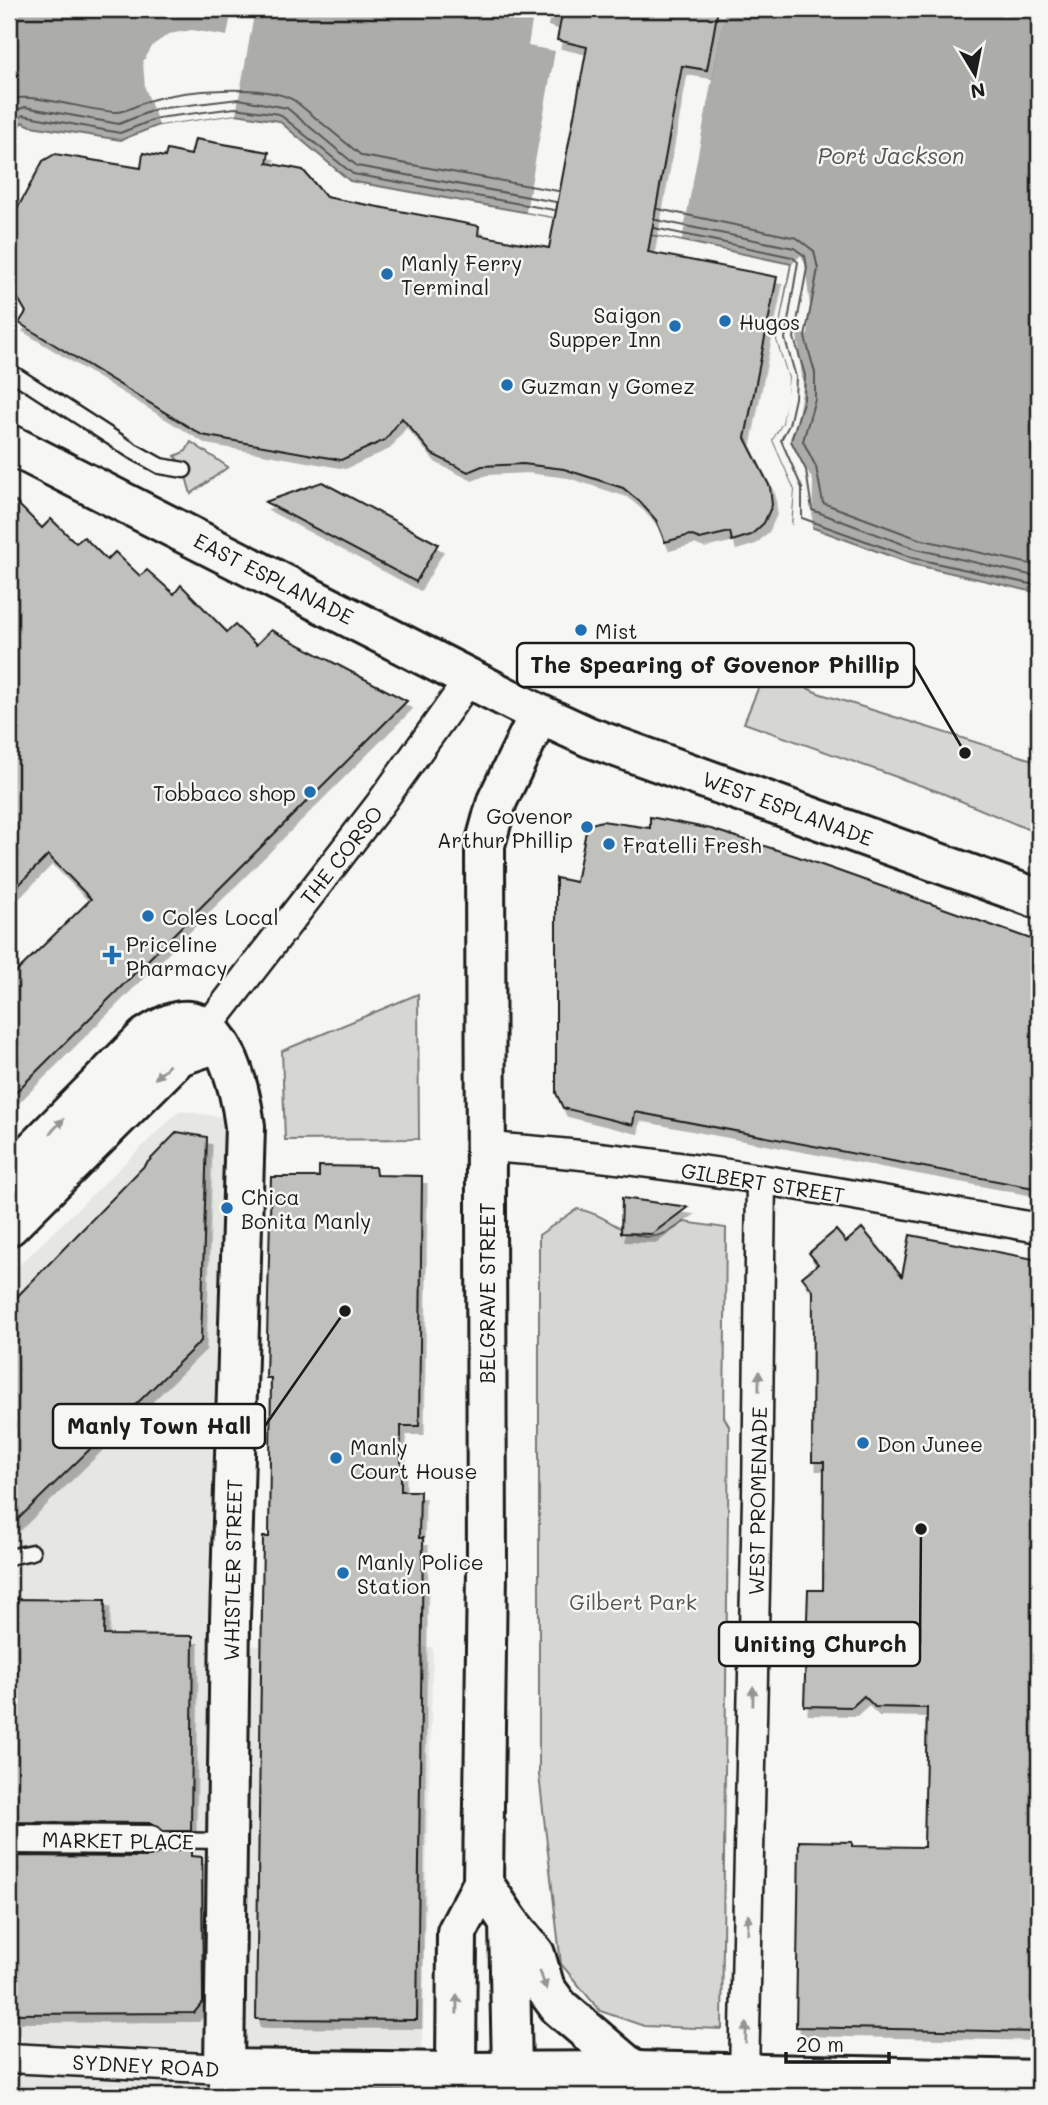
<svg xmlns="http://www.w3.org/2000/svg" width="1048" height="2105" font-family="Mali,sans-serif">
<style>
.built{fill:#e6e6e2}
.green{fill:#d6d6d2;stroke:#797977;stroke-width:2}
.water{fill:#acaca9;stroke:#727271;stroke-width:2}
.pier{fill:#f6f6f2}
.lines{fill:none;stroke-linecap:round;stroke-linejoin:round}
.shore{stroke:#565654;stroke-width:2}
.building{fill:#c0c0bd;stroke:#1c1c1c;stroke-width:2;filter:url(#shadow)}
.lane-casing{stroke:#1c1c1c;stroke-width:19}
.street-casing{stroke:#1c1c1c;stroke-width:33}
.secondary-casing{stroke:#1c1c1c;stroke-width:44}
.primary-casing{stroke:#1c1c1c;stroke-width:44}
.lane{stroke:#f6f6f2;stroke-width:14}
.street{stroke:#f6f6f2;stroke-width:28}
.secondary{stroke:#f6f6f2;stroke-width:38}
.primary{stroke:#f6f6f2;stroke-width:38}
.oneway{fill:#949492}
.poi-dot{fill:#1f6fb2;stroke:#f6f6f2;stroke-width:2.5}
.labels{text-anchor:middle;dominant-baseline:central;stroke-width:5;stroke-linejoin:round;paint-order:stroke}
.poi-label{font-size:21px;fill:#1c1c1c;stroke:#f6f6f2;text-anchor:start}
.street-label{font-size:21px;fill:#1c1c1c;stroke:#f6f6f2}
.park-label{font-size:21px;fill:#545453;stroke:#f6f6f2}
.water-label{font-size:23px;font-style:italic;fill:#565654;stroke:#f6f6f2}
.leader{fill:none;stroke:#1c1c1c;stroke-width:2.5}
.callout-dot{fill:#1c1c1c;stroke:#f6f6f2;stroke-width:2.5}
.callout{fill:#f6f6f2;stroke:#1c1c1c;stroke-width:2.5}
.callout-label{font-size:23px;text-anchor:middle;font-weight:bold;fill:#1c1c1c}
</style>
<defs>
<filter id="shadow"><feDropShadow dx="4.5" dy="8" stdDeviation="0" flood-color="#0004"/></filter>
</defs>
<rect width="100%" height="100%" fill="#f6f6f2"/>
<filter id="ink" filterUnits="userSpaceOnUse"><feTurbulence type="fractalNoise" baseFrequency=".0143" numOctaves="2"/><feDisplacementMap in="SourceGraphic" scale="14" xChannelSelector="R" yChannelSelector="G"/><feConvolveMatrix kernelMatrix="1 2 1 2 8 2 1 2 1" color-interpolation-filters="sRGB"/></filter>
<g filter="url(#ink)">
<path class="built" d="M179,1111L230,1118L209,1624L247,1646L433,1647L420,2096H9V1275Z"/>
<g class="green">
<path d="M191,442L228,467L191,494L184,470L175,456L186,451Z"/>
<path d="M766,669L818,693L1039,762V834L942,793L744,723Z"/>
<path d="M418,994L419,1139L285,1140L282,1051Z"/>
<path d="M577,1209C618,1215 636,1259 684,1222L726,1228L724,1417L729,1426L722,2029L644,2026L600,2011L561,1964L539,1775V1235Z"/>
</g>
<path class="water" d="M9,9H1039V593L912,564L811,527L792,524L795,490L773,440L783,423L788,398L789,378L777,340L791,264L669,238L350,181L279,121L236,114L159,125L121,140L31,126L22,122L9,137Z"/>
<g class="pier">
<path d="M232,9H255L236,114L159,125L145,88L143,62L153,45L169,34L192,30L227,36Z"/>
<path d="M534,9H551L548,26L558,29L562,9H725L682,240L526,212L555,51L528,46Z"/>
<path d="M801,255L805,264L810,306L808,335L797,334L803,386L796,425L790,438L813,481L812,530L792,528L795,490L773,440L783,423L789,378L777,340L792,264Z"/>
</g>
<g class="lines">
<g class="shore">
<path d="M9,100C29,91 89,111 115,112C127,113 139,103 151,100C184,90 265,83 295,101L362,156L558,191"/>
<path d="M9,113L25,107L119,124L156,109L239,99L287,108L357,166L556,202"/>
<path d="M9,127L23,115L120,133L158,118L235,108L279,114L353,174L554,210"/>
<path d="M658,209L797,238L814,251L818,269L805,337L815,373V399L803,441L816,467L823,503L919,539L1039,566"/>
<path d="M656,220L794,248L805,256L807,268L794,338L805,375L804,399L791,441L806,470L812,510L916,549L1039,577"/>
<path d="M654,228L792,257L798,262L785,339L796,377L795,398L789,425L781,440L802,488V518L913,558L1039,586"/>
</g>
</g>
<g class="building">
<path d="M563,9H718L707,70L682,66L648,252L777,277L745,438L770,487L772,505L764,523L751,535L732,541L730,532L700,539L690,535L665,542L656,520L640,502L623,488L564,469L523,464L482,466L468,472L432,454L402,418L385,440L341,460L202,435L19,323L26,312L9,283V224L43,161L55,154L141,168L143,153L165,157L167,150L191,155L195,139L269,152L267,163L303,170L326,197L479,226L478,235L549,248L587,47L557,40Z"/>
<path d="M322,482L438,544L416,582L265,502Z"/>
<path d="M9,495L42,528L51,519L76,543L84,537L107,560L115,552L140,576L147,570L174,594L181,585L227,632L235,625L256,645L271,630L407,701L9,1099V979L91,899L48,855L9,895Z"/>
<path d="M650,817L711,829L796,856L1039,942V1189L635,1112L633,1125L563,1108L556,1093V878L576,882L586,831L591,824L602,821L650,828Z"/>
<path d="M177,1132L207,1137L201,1341L9,1528V1305Z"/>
<path d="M319,1166L375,1167L376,1175L422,1176L419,1426H401V1491H420L419,1538H423L417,2020L256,2019L263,1537H269L271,1378H266L271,1177H319Z"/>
<path d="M622,1198L688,1207L652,1234L621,1233Z"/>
<path d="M862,1228L902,1276L910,1235L1039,1260V1460H1035L1034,1595H1039V2032L796,2027L799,1841L852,1842V1846L924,1847L927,1708L875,1707L864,1696L852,1707L804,1706L808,1590H823L824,1462H812L813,1291L802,1277L818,1264L809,1253L836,1230L846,1242Z"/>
<path d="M9,1599L105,1600L104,1635L193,1636L191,1831H163L150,1823L9,1822Z"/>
<path d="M163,1850H191V1856L202,1857L203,2002L194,2013L9,2014V1856L150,1857Z"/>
</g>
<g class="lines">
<defs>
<g id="lane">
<path d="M9,371L131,450L160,466L184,470"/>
<path d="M9,1557L32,1552"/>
<path d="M150,1840L225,1841"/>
</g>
<g id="street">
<path d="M206,1029L380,804L471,677"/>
<path d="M485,1147C671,1158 856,1196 1039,1228"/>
<path d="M9,1839L150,1840"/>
<path d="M9,2058L224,2069V2096"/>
<path d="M744,2074L757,1498L761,1180"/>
</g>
<g id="secondary">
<path d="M9,444L539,714L589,737L1039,899"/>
<path d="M9,1175L146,1037C157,1030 168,1023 181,1021C226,1016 241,1095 245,1126L230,1620L224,2069L456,2072L457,1932L483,1883L487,1570L485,845L497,801L539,714"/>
<path d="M9,1226L179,1056L209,1046L222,1048"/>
<path d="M483,1883L509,1922L535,1954L545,1988L559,2007L634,2071"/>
<path d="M509,1922L512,2071"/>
</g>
<path id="primary" d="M456,2096V2072L634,2071L1039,2080"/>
</defs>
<use href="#lane" class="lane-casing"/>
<use href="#street" class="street-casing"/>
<use href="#secondary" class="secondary-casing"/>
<use href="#primary" class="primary-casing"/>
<use href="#lane" class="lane"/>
<use href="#street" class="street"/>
<use href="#secondary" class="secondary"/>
<use href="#primary" class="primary"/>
</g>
<defs><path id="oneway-solid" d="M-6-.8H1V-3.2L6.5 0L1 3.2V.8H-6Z" transform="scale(1.75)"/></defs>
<g class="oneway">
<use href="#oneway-solid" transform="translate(162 1072) rotate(136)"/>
<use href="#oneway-solid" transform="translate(57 1126) rotate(-46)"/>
<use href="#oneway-solid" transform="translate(759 1381) rotate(-89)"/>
<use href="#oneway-solid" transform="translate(753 1696) rotate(-89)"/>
<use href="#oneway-solid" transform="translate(748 1924) rotate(-89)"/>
<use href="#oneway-solid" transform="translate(543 1980) rotate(71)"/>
<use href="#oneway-solid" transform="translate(457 2004) rotate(-89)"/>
<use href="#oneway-solid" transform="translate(746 2033) rotate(-88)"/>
</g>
</g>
<g class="poi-dot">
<circle cx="387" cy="274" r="7"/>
<circle cx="725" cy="321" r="7"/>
<circle cx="675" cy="326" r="7"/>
<circle cx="507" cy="385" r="7"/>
<circle cx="581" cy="630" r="7"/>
<circle cx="310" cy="792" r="7"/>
<circle cx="587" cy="827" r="7"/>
<circle cx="609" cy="844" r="7"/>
<circle cx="148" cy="916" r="7"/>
<path d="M108.5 944.5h7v7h7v7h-7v7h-7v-7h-7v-7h7z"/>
<circle cx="227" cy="1208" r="7"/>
<circle cx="863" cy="1443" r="7"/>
<circle cx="336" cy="1458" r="7"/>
<circle cx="343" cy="1573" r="7"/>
</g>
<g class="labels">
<g class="poi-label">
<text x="401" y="262">Manly Ferry<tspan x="401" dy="24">Terminal</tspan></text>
<text x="661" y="314" text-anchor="end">Saigon<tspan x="661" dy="24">Supper Inn</tspan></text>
<text x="739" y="321">Hugos</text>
<text x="521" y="385">Guzman y Gomez</text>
<text x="595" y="630">Mist</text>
<text x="296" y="792" text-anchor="end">Tobbaco shop</text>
<text x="573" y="815" text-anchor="end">Govenor<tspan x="573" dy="24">Arthur Phillip</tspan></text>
<text x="623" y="844">Fratelli Fresh</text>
<text x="162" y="916">Coles Local</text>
<text x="126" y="943">Priceline<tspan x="126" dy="24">Pharmacy</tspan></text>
<text x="241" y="1196">Chica<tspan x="241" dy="24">Bonita Manly</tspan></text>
<text x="877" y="1443">Don Junee</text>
<text x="350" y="1446">Manly<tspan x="350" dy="24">Court House</tspan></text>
<text x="357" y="1561">Manly Police<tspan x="357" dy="24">Station</tspan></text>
</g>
<g class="street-label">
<text transform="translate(274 578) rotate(27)">EAST ESPLANADE</text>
<text transform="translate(788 808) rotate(20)">WEST ESPLANADE</text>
<text transform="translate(341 855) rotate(-52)">THE CORSO</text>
<text transform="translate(763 1182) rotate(9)">GILBERT STREET</text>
<text transform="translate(486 1293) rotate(-90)">BELGRAVE STREET</text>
<text transform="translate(757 1501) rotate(-89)">WEST PROMENADE</text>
<text transform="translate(232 1570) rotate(-89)">WHISTLER STREET</text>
<text transform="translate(118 1840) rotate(1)">MARKET PLACE</text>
<text transform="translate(146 2065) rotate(3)">SYDNEY ROAD</text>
</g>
<g class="park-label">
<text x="633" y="1601">Gilbert Park</text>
</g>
<g class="water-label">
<text x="891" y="155">Port Jackson</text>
</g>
</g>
<path class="leader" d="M965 753L914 665M345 1311L265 1426M921 1529L920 1644"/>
<g class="callout-dot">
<circle cx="965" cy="753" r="7"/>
<circle cx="345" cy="1311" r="7"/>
<circle cx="921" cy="1529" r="7"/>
</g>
<g class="callout">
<rect x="517" y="643" width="397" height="44" rx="7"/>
<rect x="53" y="1404" width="212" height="44" rx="7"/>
<rect x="719" y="1622" width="201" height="44" rx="7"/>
</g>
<g class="callout-label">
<text x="715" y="673">The Spearing of Govenor Phillip</text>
<text x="159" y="1434">Manly Town Hall</text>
<text x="820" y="1652">Uniting Church</text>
</g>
<rect width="1048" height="2105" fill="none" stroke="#f6f6f2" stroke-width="35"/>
<rect x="18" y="18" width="1013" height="2070" fill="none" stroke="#1c1c1c" stroke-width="2.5" filter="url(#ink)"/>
<g transform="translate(975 74) rotate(170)" stroke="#f6f6f2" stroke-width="5" paint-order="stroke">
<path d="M0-5L12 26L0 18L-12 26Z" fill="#1c1c1c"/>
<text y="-10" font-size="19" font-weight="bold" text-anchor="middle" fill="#1c1c1c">N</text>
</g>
<path d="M786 2052v10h103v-10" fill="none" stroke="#1c1c1c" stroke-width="3.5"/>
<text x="796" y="2052" font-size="21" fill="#1c1c1c" stroke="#f6f6f2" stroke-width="5" paint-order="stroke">20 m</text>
</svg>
